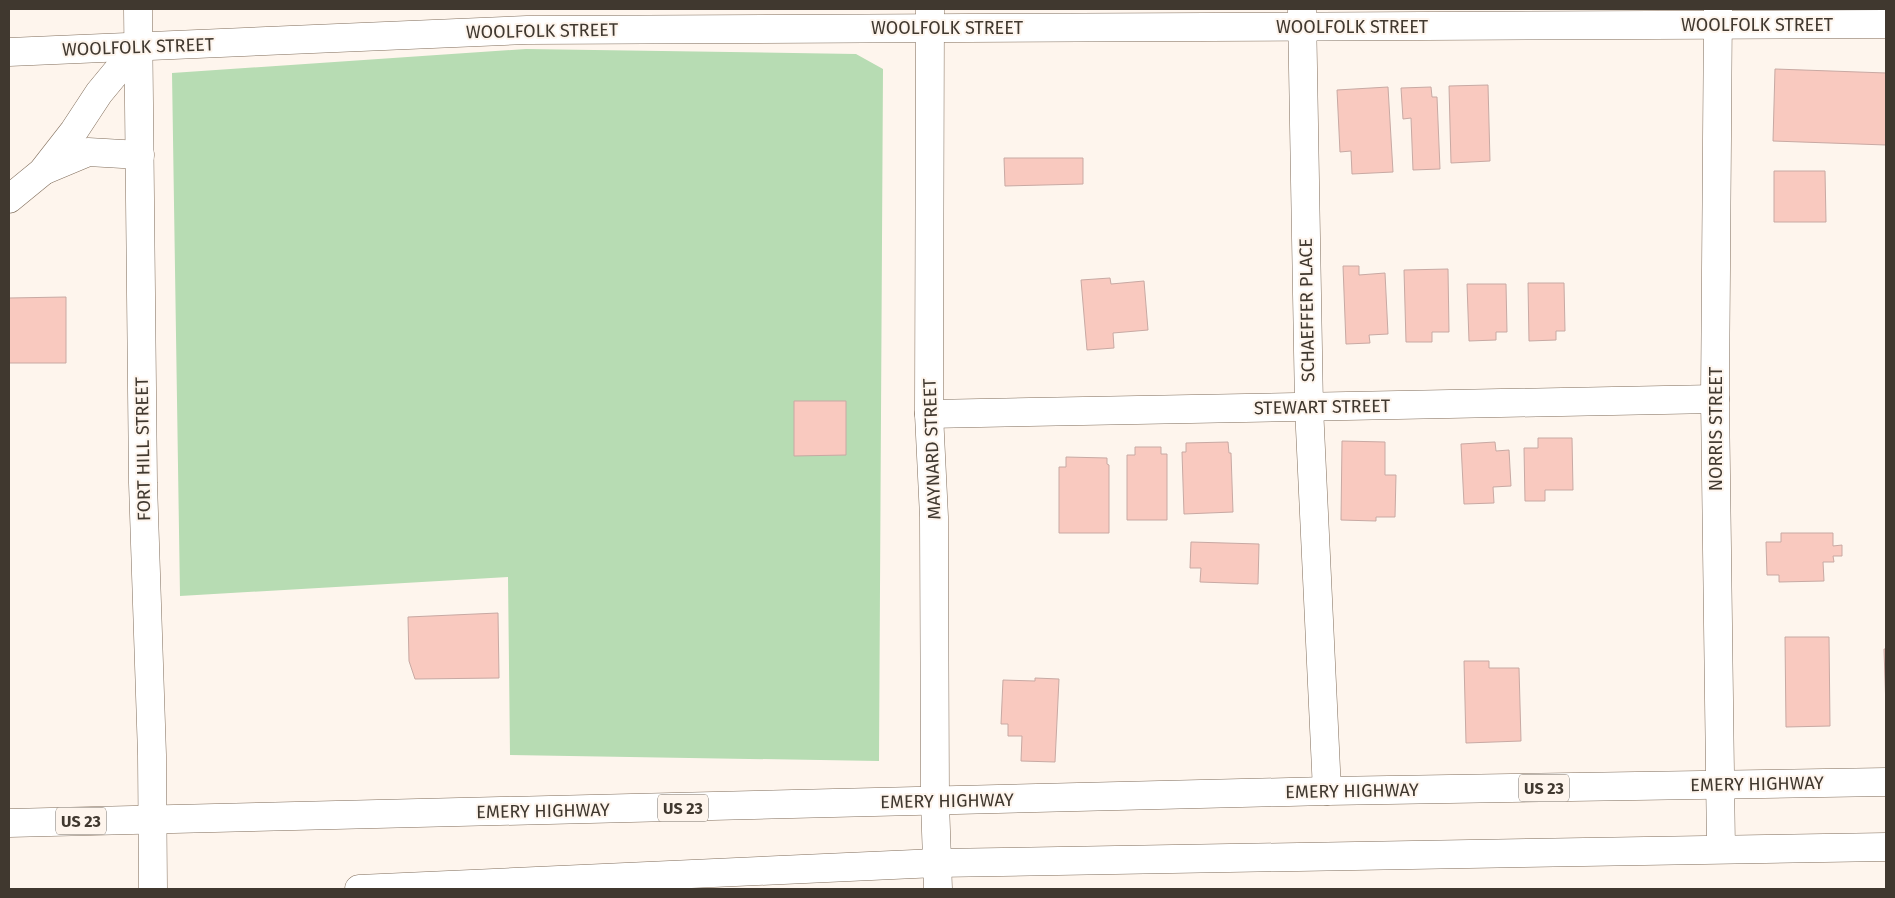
<svg xmlns="http://www.w3.org/2000/svg" width="1895" height="898" font-family="'Fira Sans',sans-serif">
<style>
.green{fill:#b7dcb3}
.building{fill:#f9c9bf;stroke:#c8a9a3}
.lines{fill:none;stroke-linecap:round;stroke-linejoin:round}
.minor-casing{stroke:#816e5c;stroke-width:29}
.highway-casing{stroke:#816e5c;stroke-width:29}
.minor{stroke:#fff;stroke-width:28}
.highway{stroke:#fff;stroke-width:28}
.labels{text-anchor:middle;dominant-baseline:central;stroke-width:4;stroke-linejoin:round;paint-order:stroke}
.shield{fill:#fef5ed;stroke:#797168;stroke-width:1}
.shield-label{font-size:16px;font-weight:bold;fill:#40382f}
.street-label{font-size:18px;fill:#40382f;stroke:#fef5ed}
</style>
<rect width="100%" height="100%" fill="#fef5ed"/>
<path class="green" d="M526,49L856,54L883,69L879,761L510,755L508,577L180,596L172,73Z"/>
<g class="building">
<path d="M1775,69L1886,73V145L1773,141Z"/>
<path d="M1488,85L1490,161L1451,163L1449,86Z"/>
<path d="M1388,87L1393,172L1352,174L1351,151L1340,152L1337,90Z"/>
<path d="M1431,87L1432,97H1437L1440,169L1413,170L1411,118L1403,119L1401,88Z"/>
<path d="M1004,158H1083V184L1005,186Z"/>
<path d="M1774,171H1825L1826,222H1774Z"/>
<path d="M1343,266H1359V275L1385,273L1388,334L1369,335L1370,343L1346,344Z"/>
<path d="M1448,269L1449,332H1432V342H1406L1404,270Z"/>
<path d="M1110,278L1111,284L1144,281L1148,330L1113,333L1114,348L1087,350L1081,280Z"/>
<path d="M1528,283H1564L1565,331H1556V340L1529,341Z"/>
<path d="M1467,284H1506L1507,332H1496V340L1469,341Z"/>
<path d="M66,297V363H9V298Z"/>
<path d="M794,401H846V455L794,456Z"/>
<path d="M1538,438H1572L1573,490H1545V501H1525L1524,448H1538Z"/>
<path d="M1342,441L1385,442V475H1396L1395,517H1376V521L1341,520Z"/>
<path d="M1228,442L1229,453H1231L1233,512L1184,514L1182,452H1186V443Z"/>
<path d="M1495,442L1496,451L1509,450L1511,486L1493,487L1494,503L1464,504L1461,444Z"/>
<path d="M1135,447H1161V454H1167V520H1127V455H1135Z"/>
<path d="M1066,457L1107,458V464L1109,465V533H1059V467H1066Z"/>
<path d="M1781,533H1833V546L1842,545V556H1833L1834,562H1823L1824,581L1779,582V575H1767L1766,542H1781Z"/>
<path d="M1191,542L1259,544L1258,584L1200,582L1201,568H1190Z"/>
<path d="M498,613L499,678L415,679L409,661L408,617Z"/>
<path d="M1785,637H1829L1830,726L1786,727Z"/>
<path d="M1884,649H1886V709Z"/>
<path d="M1464,661H1489V668H1519L1521,741L1466,743Z"/>
<path d="M1035,678L1059,679L1055,762L1021,761L1022,736H1008V724H1001L1003,680L1035,681Z"/>
</g>
<g class="lines">
<defs>
<g id="minor">
<path d="M138,9L143,483L152,755L153,889"/>
<path d="M930,9L929,414L934,517L935,802L938,889"/>
<path d="M1718,9L1715,399L1721,849"/>
<path d="M1302,11L1309,407L1327,791"/>
<path d="M9,52L527,30L1886,24"/>
<path d="M45,170L88,152L140,155"/>
<path d="M9,199L42,172L74,131L99,93L137,47"/>
<path d="M929,414L1715,399"/>
</g>
<g id="highway">
<path d="M9,823L1327,791L1886,782"/>
<path d="M359,889L937,863L1886,847"/>
</g>
</defs>
<use href="#minor" class="minor-casing"/>
<use href="#highway" class="highway-casing"/>
<use href="#minor" class="minor"/>
<use href="#highway" class="highway"/>
</g>
<g class="labels">
<g class="shield">
<rect x="1519" y="774.5" width="50" height="27" rx="4"/>
<rect x="658" y="794.5" width="50" height="27" rx="4"/>
<rect x="56" y="807.5" width="50" height="27" rx="4"/>
</g>
<g class="shield-label">
<text x="1544" y="788">US 23</text>
<text x="683" y="808">US 23</text>
<text x="81" y="821">US 23</text>
</g>
<g class="street-label">
<text x="1757" y="25">WOOLFOLK STREET</text>
<text x="1352" y="27">WOOLFOLK STREET</text>
<text x="947" y="28">WOOLFOLK STREET</text>
<text transform="translate(542 31) rotate(-1)">WOOLFOLK STREET</text>
<text transform="translate(138 47) rotate(-2)">WOOLFOLK STREET</text>
<text transform="translate(1307 310) rotate(-91)">SCHAEFFER PLACE</text>
<text transform="translate(1322 407) rotate(-1)">STEWART STREET</text>
<text transform="translate(1716 429) rotate(-90)">NORRIS STREET</text>
<text transform="translate(143 449) rotate(-91)">FORT HILL STREET</text>
<text transform="translate(932 449) rotate(-92)">MAYNARD STREET</text>
<text transform="translate(1757 784) rotate(-1)">EMERY HIGHWAY</text>
<text transform="translate(1352 791) rotate(-1)">EMERY HIGHWAY</text>
<text transform="translate(947 801) rotate(-1)">EMERY HIGHWAY</text>
<text transform="translate(543 811) rotate(-1)">EMERY HIGHWAY</text>
</g>
</g>
<rect width="1895" height="898" fill="none" stroke="#40382f" stroke-width="20"/>
</svg>
